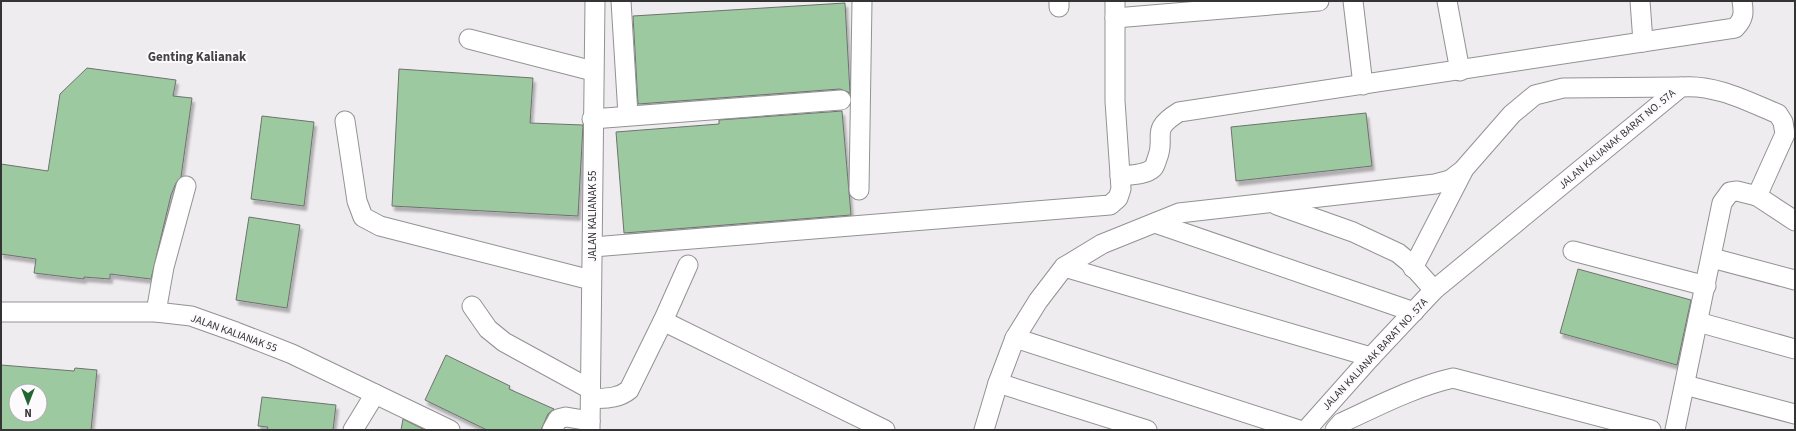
<svg xmlns="http://www.w3.org/2000/svg" width="1796" height="431" font-family="'Source Sans 3',sans-serif">
<style>
.building{fill:#9cc9a0;stroke:#6f726f;fill-rule:evenodd;filter:url(#shadow)}
.lines{fill:none;stroke-linecap:round;stroke-linejoin:round}
.minor-casing{stroke:#939194;stroke-width:21}
.minor{stroke:#fff;stroke-width:19}
.labels{text-anchor:middle;dominant-baseline:central;stroke-width:4;stroke-linejoin:round;paint-order:stroke}
.street-label{font-size:11px;fill:#343435;stroke:#fcfafd}
.quarter-label{font-size:13px;font-weight:bold;fill:#444245;stroke:#fcfafd}
</style>
<defs>
<filter id="shadow"><feDropShadow dx="2.5" dy="4.5" stdDeviation="1" flood-color="#0004"/></filter>
</defs>
<rect width="100%" height="100%" fill="#efecf0"/>
<g class="building">
<path d="M845,3L850,93L840,89L638,104L633,16Z"/>
<path d="M87,68L176,80L173,96L192,98L181,177L176,183L171,195L151,279L110,274V279L84,277V279L34,273L36,259L1,254V164L48,171L60,94Z"/>
<path d="M399,69L533,78L530,123L583,125L578,216L392,206Z"/>
<path d="M842,111L851,215L624,233L616,132L719,124V120Z"/>
<path d="M1366,113L1372,166L1236,181L1231,127Z"/>
<path d="M262,116L314,122L304,206L251,199Z"/>
<path d="M249,217L300,225L287,308L236,300Z"/>
<path d="M1578,269L1691,300L1677,365L1560,333Z"/>
<path d="M446,355L510,386L509,389L554,409L548,414L541,430H487L425,400Z"/>
<path d="M1,365L74,371L75,368L97,370L91,430H1ZM16,391H40V415H16Z"/>
<path d="M262,397L336,405L333,430H267L268,427L258,426Z"/>
<path d="M403,419L425,430H401Z"/>
</g>
<g class="lines">
<defs>
<g id="minor">
<path d="M621,1L628,115"/>
<path d="M1353,1L1363,85"/>
<path d="M1447,1L1460,71"/>
<path d="M1640,1L1643,42"/>
<path d="M1059,7V1"/>
<path d="M1115,18L1319,1"/>
<path d="M469,39L593,71"/>
<path d="M592,119L841,100"/>
<path d="M345,121L357,201L363,217L380,226L591,280"/>
<path d="M1120,176C1129,175 1146,175 1153,168C1155,166 1156,162 1157,159C1167,136 1148,131 1179,112L1735,28C1744,19 1744,13 1742,1"/>
<path d="M859,190L862,1"/>
<path d="M1757,196L1795,221"/>
<path d="M1277,205L1353,232L1398,253L1409,262L1434,290"/>
<path d="M1155,223L1414,312"/>
<path d="M593,247L1110,205L1118,198L1121,189L1115,101V1"/>
<path d="M1573,251L1706,286"/>
<path d="M1712,258L1795,280"/>
<path d="M1064,267L1371,357"/>
<path d="M1413,268L1463,171"/>
<path d="M472,306L488,329L504,342L590,389"/>
<path d="M1,312H156L191,316L236,332L292,354L450,430"/>
<path d="M156,312L164,267L186,186"/>
<path d="M663,321L688,265"/>
<path d="M1698,322L1795,349"/>
<path d="M1015,338L1299,430"/>
<path d="M998,383L1147,430"/>
<path d="M1685,385L1795,414"/>
<path d="M591,399C604,398 618,399 629,390L663,321L885,430"/>
<path d="M353,430L375,394"/>
<path d="M552,430L558,419L566,417L590,421"/>
<path d="M590,430L595,1"/>
<path d="M984,430L998,383L1015,338L1038,301L1064,267L1102,244L1179,213L1435,184L1450,180L1463,170L1512,114L1535,95L1563,88L1681,87"/>
<path d="M1306,430L1371,357L1434,290L1681,87C1715,84 1747,101 1778,114L1783,122L1785,134L1757,196L1737,191L1730,192L1722,203L1675,430"/>
<path d="M1335,430L1341,423C1378,406 1414,387 1453,378L1651,430"/>
</g>
</defs>
<use href="#minor" class="minor-casing"/>
<use href="#minor" class="minor"/>
</g>
<g class="labels">
<g class="street-label">
<text transform="translate(1617 139) rotate(-40)">JALAN KALIANAK BARAT NO. 57A</text>
<text transform="translate(592 216) rotate(-90)">JALAN KALIANAK 55</text>
<text transform="translate(234 333) rotate(20)">JALAN KALIANAK 55</text>
<text transform="translate(1375 354) rotate(-47)">JALAN KALIANAK BARAT NO. 57A</text>
</g>
<g class="quarter-label">
<text x="197" y="57">Genting Kalianak</text>
</g>
</g>
<rect width="1796" height="431" fill="none" stroke="#343435" stroke-width="4"/>
<g transform="translate(28 403) rotate(180)"><circle r="19" fill="#fcfafd" stroke="#acabad"/>
<path d="M0-3L7 15L0 10L-7 15Z" fill="#236631"/>
<text y="-6" font-size="11" font-weight="bold" text-anchor="middle" fill="#343435">N</text>
</g>
</svg>
